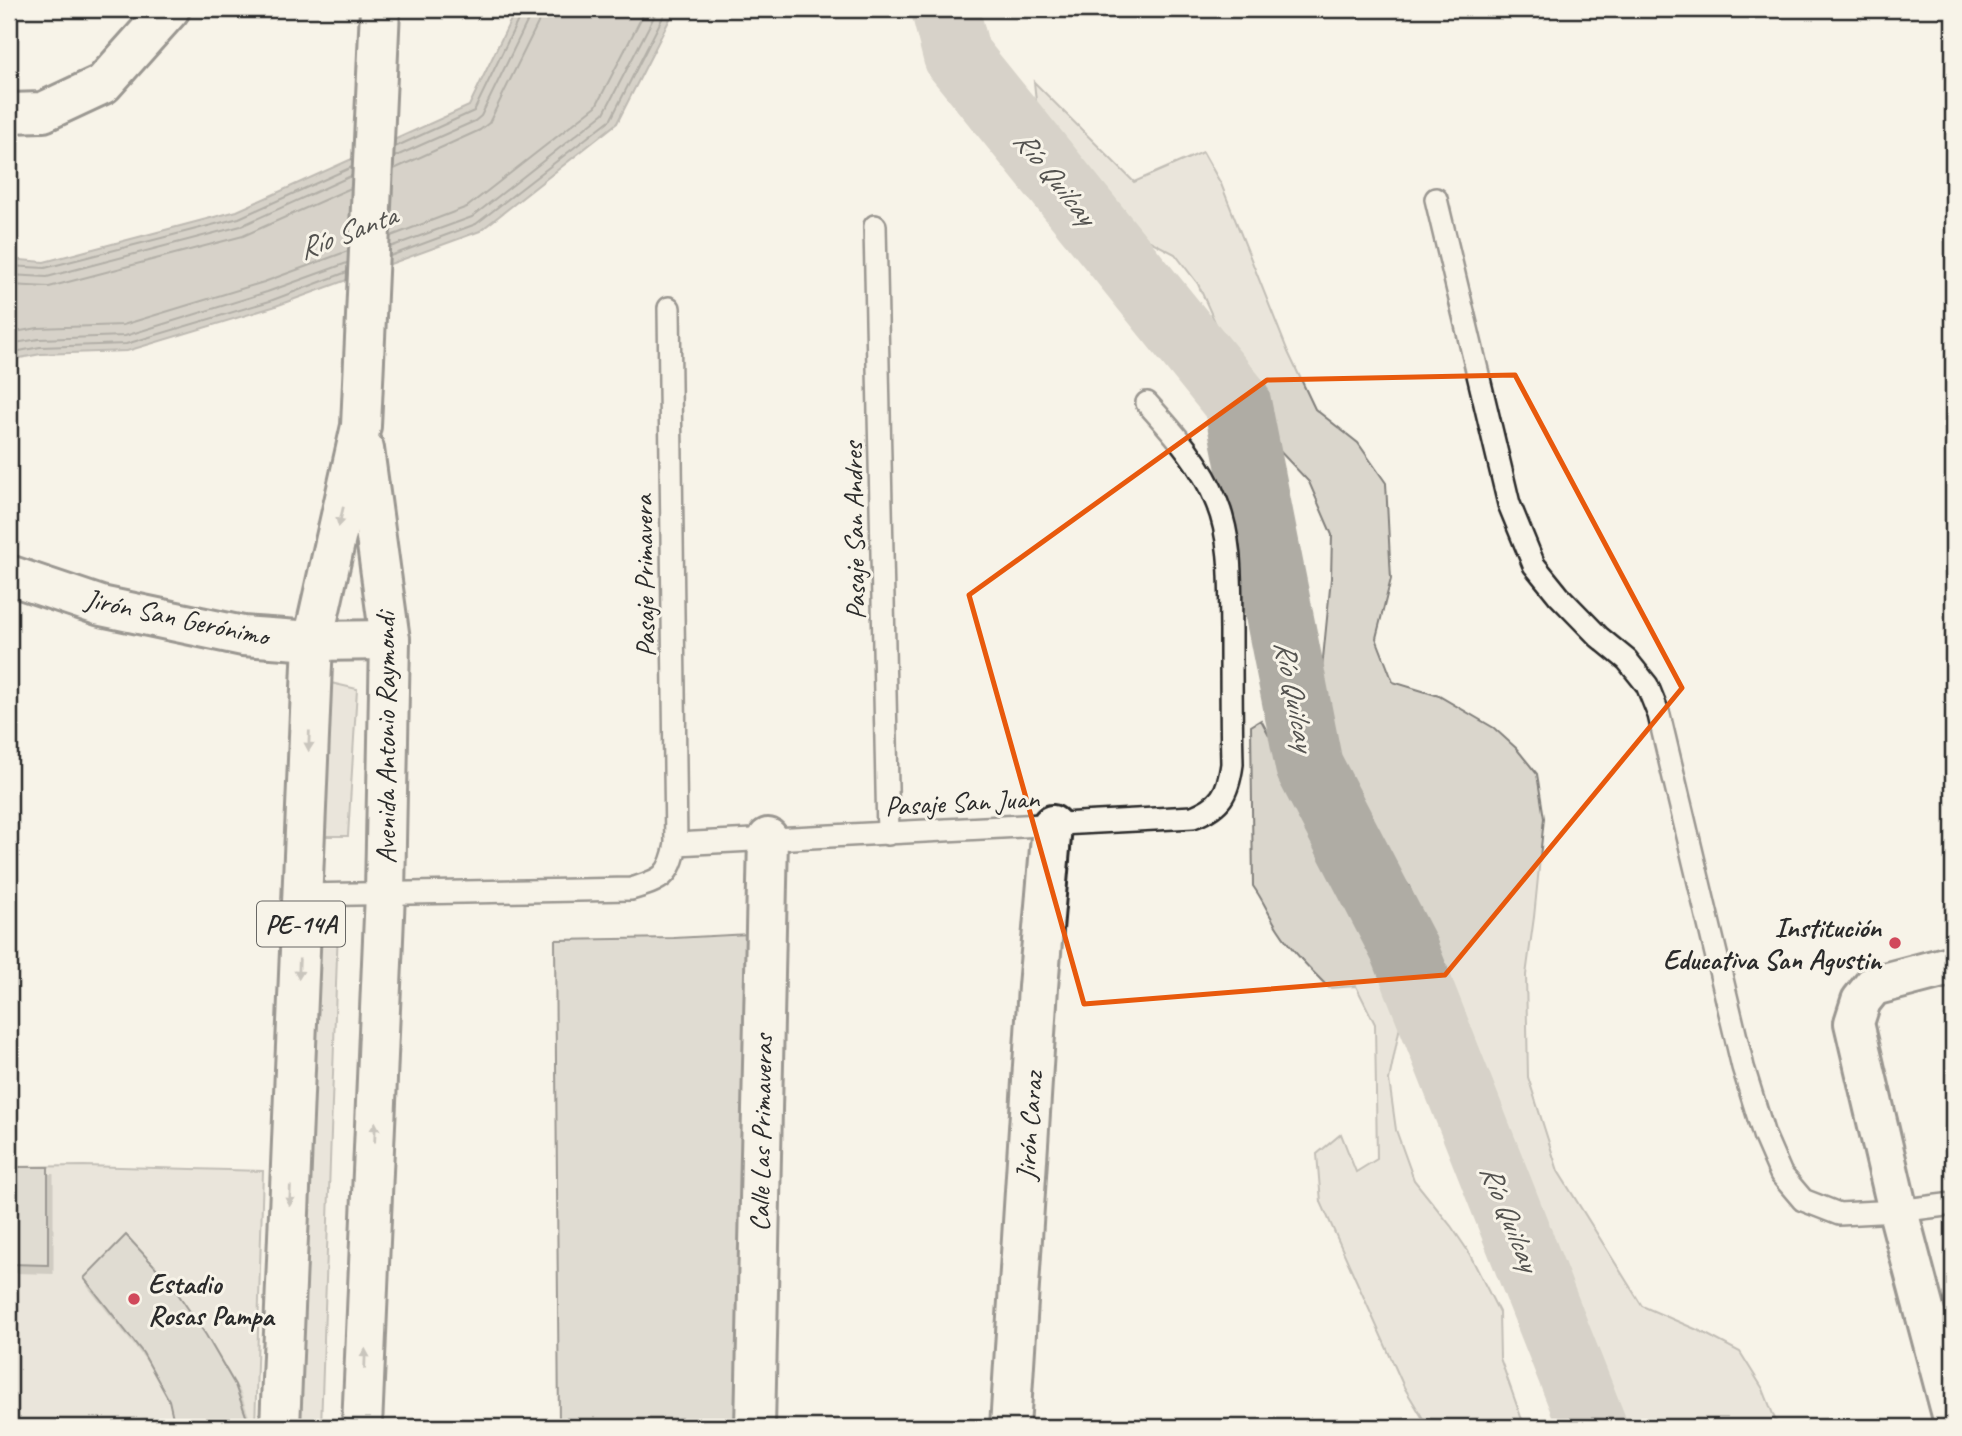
<svg xmlns="http://www.w3.org/2000/svg" width="1962" height="1436" font-family="Caveat,sans-serif">
<style>
.green{fill:#dad6cc;stroke:#82807c;stroke-width:2}
.water{fill:#afaca4;stroke:#7a7874;stroke-width:2}
.lines{fill:none;stroke-linecap:round;stroke-linejoin:round}
.shore{stroke:#605f5b;stroke-width:2}
.river{stroke:#afaca4;stroke-width:68}
.building{fill:#c4c1b9;stroke:#2b2b2b;stroke-width:2;filter:url(#shadow)}
.lane-casing{stroke:#2b2b2b;stroke-width:26}
.street-casing{stroke:#2b2b2b;stroke-width:44}
.primary-casing{stroke:#2b2b2b;stroke-width:44}
.highway-casing{stroke:#2b2b2b;stroke-width:44}
.lane{stroke:#f7f3e8;stroke-width:21}
.street{stroke:#f7f3e8;stroke-width:38}
.primary{stroke:#f7f3e8;stroke-width:38}
.highway{stroke:#f7f3e8;stroke-width:38}
.oneway{fill:#918f8a}
.marked{fill:none;stroke:#e8590c;stroke-width:5;stroke-linejoin:round}
.poi-dot{fill:#d1495b;stroke:#f7f3e8;stroke-width:2.5}
.labels{text-anchor:middle;dominant-baseline:central;stroke-width:6;stroke-linejoin:round;paint-order:stroke}
.shield{fill:#f7f3e8;stroke:#686764;stroke-width:2}
.shield-label{font-size:26px;font-weight:bold;fill:#2b2b2b}
.street-label{font-size:28px;fill:#2b2b2b;stroke:#f7f3e8}
.poi-label{font-size:28px;font-weight:bold;fill:#2b2b2b;stroke:#f7f3e8;text-anchor:end}
.water-label{font-size:30px;font-style:italic;fill:#53524f;stroke:#f7f3e8}
</style>
<defs>
<filter id="shadow"><feDropShadow dx="4.5" dy="8" stdDeviation="0" flood-color="#0004"/></filter>
</defs>
<rect width="100%" height="100%" fill="#f7f3e8"/>
<filter id="ink" filterUnits="userSpaceOnUse"><feTurbulence type="fractalNoise" baseFrequency=".0143" numOctaves="2"/><feDisplacementMap in="SourceGraphic" scale="14" xChannelSelector="R" yChannelSelector="G"/><feConvolveMatrix kernelMatrix="1 2 1 2 8 2 1 2 1" color-interpolation-filters="sRGB"/></filter>
<g filter="url(#ink)">
<g class="green">
<path d="M1034,82L1134,182L1203,152L1221,184L1288,352L1315,409L1358,443L1386,483L1391,579L1376,638L1393,682L1439,696L1494,728L1516,748L1537,774L1544,818L1534,917L1526,975L1528,1077L1558,1171L1642,1306L1702,1332L1740,1352L1763,1389L1778,1427H1628L1593,1387L1572,1334L1556,1282L1502,1170L1472,1058L1409,886L1371,836L1346,787L1319,699L1331,578L1332,535L1309,482L1259,429L1239,376L1198,284L1175,254L1148,240L1065,164L1039,129Z"/>
<path d="M331,683L357,689L348,836H315Z"/>
<path d="M1261,720L1347,881L1384,962L1400,1026L1389,1080L1396,1130L1414,1180L1451,1226L1468,1251L1499,1312L1500,1358L1521,1417L1527,1427H1428L1404,1387L1321,1202L1317,1154L1341,1134L1356,1172L1377,1159L1375,1024L1356,986L1329,988C1311,970 1292,951 1278,929C1269,915 1263,900 1253,886L1251,726Z"/>
<path d="M311,926H338L321,1427H290Z"/>
<path d="M84,1166L263,1171L255,1427H9V1167Z"/>
</g>
<path class="water" d="M516,9H675L617,123L480,231L273,307L127,351L41,354L9,360V259L44,262L237,211L469,106Z"/>
<g class="lines">
<g class="shore">
<path d="M395,147L474,111L521,14L522,9"/>
<path d="M394,157L475,121L481,116L529,18L531,9"/>
<path d="M394,169L480,130L489,123L538,23L541,9"/>
<path d="M391,236L467,207L596,106L646,9"/>
<path d="M390,247L472,217L604,113L658,9"/>
<path d="M390,256L476,224L611,119L667,9"/>
<path d="M9,266L45,268L239,218L352,167"/>
<path d="M9,275L47,277L241,226L351,176"/>
<path d="M9,285L49,287L243,236L351,188"/>
<path d="M9,333L38,328L123,325L264,282L348,251"/>
<path d="M9,344L39,339L125,336L267,292L347,263"/>
<path d="M9,353L40,347L126,344L270,301L347,272"/>
</g>
<path class="river" d="M945,9L957,56L1237,402L1309,766L1404,949L1593,1427"/>
</g>
<g class="building">
<path d="M749,934L747,1427H559L555,940L674,938Z"/>
<path d="M9,1167H48V1265L9,1264Z"/>
<path d="M126,1235L172,1285L206,1335L235,1385L250,1427H175L169,1400L143,1353L84,1278Z"/>
</g>
<g class="lines">
<defs>
<g id="lane">
<path d="M1436,199L1509,504L1534,565L1559,596L1599,637L1627,660L1647,685L1659,715L1743,1067L1764,1135L1781,1174L1803,1200L1839,1214L1898,1211L1953,1204"/>
<path d="M875,226L888,834"/>
<path d="M669,308L676,844"/>
<path d="M302,895L631,889C661,880 670,877 676,844L1193,817C1221,806 1228,794 1232,764C1231,720 1231,675 1231,630C1230,589 1233,542 1217,503C1202,464 1174,433 1147,403"/>
</g>
<g id="street">
<path d="M9,575L101,606L243,636L313,641L390,640"/>
<path d="M1953,965L1873,986L1861,1001L1854,1023L1898,1211L1953,1419"/>
<path d="M755,1427L768,838"/>
<path d="M1010,1427L1038,987L1052,825"/>
</g>
<path id="primary" d="M9,113L43,112L103,84L170,9"/>
<g id="highway">
<path d="M280,1427L313,641L361,426L380,9"/>
<path d="M362,1427L385,893L390,640L364,449"/>
</g>
</defs>
<use href="#lane" class="lane-casing"/>
<use href="#street" class="street-casing"/>
<use href="#primary" class="primary-casing"/>
<use href="#highway" class="highway-casing"/>
<use href="#lane" class="lane"/>
<use href="#street" class="street"/>
<use href="#primary" class="primary"/>
<use href="#highway" class="highway"/>
</g>
<defs><path id="oneway-solid" d="M-6-.8H1V-3.2L6.5 0L1 3.2V.8H-6Z" transform="scale(1.75)"/></defs>
<g class="oneway">
<use href="#oneway-solid" transform="translate(341 517) rotate(103)"/>
<use href="#oneway-solid" transform="translate(309 741) rotate(92)"/>
<use href="#oneway-solid" transform="translate(299 969) rotate(92)"/>
<use href="#oneway-solid" transform="translate(375 1132) rotate(-88)"/>
<use href="#oneway-solid" transform="translate(290 1196) rotate(92)"/>
<use href="#oneway-solid" transform="translate(365 1359) rotate(-88)"/>
</g>
</g>
<path d="M0 0H1962V1436H0ZM1515,375L1682,688L1445,975L1084,1004L969,595L1267,380Z" fill="#f7f3e8" fill-opacity=".55" fill-rule="evenodd"/>
<path class="marked" d="M1515,375L1682,688L1445,975L1084,1004L969,595L1267,380Z"/>
<g class="poi-dot">
<circle cx="1895" cy="943" r="7"/>
<circle cx="134" cy="1299" r="7"/>
</g>
<g class="labels">
<rect class="shield" x="257" y="901.5" width="88" height="45" rx="5"/>
<g class="shield-label">
<text x="301" y="924">PE-14A</text>
</g>
<g class="street-label">
<text transform="translate(854 531) rotate(-91)">Pasaje San Andres</text>
<text transform="translate(644 576) rotate(-91)">Pasaje Primavera</text>
<text transform="translate(177 617) rotate(12)">Jirón San Gerónimo</text>
<text transform="translate(385 738) rotate(-90)">Avenida Antonio Raymondi</text>
<text transform="translate(962 802) rotate(-3)">Pasaje San Juan</text>
<text transform="translate(1029 1126) rotate(-86)">Jirón Caraz</text>
<text transform="translate(761 1133) rotate(-89)">Calle Las Primaveras</text>
</g>
<g class="poi-label">
<text x="1881" y="927">Institución<tspan x="1881" dy="32">Educativa San Agustin</tspan></text>
<text x="148" y="1283" text-anchor="start">Estadio<tspan x="148" dy="32">Rosas Pampa</tspan></text>
</g>
<g class="water-label">
<text transform="translate(1055 177) rotate(51)">Río Quilcay</text>
<text transform="translate(347 232) rotate(-21)">Río Santa</text>
<text transform="translate(1295 695) rotate(79)">Río Quilcay</text>
<text transform="translate(1510 1217) rotate(68)">Río Quilcay</text>
</g>
</g>
<rect width="1962" height="1436" fill="none" stroke="#f7f3e8" stroke-width="35"/>
<rect x="18" y="18" width="1927" height="1401" fill="none" stroke="#2b2b2b" stroke-width="2.5" filter="url(#ink)"/>
</svg>
